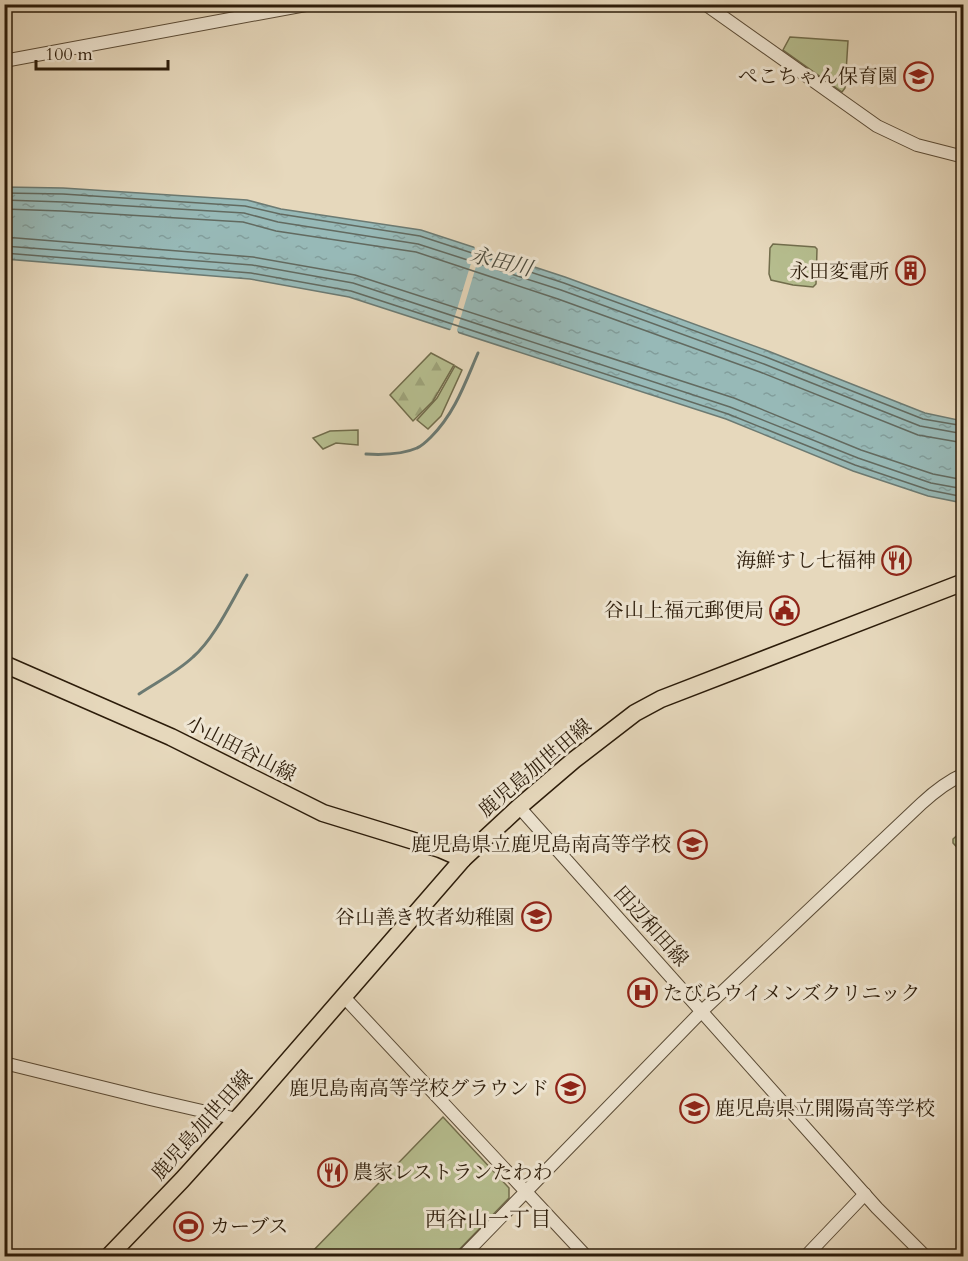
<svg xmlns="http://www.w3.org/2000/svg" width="968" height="1261" font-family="Cardo,'Noto Serif JP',serif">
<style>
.forest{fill:url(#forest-firs);stroke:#716d4c;stroke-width:1.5}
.green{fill:#b6be8f;stroke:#716d4c;stroke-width:1.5}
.water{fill:url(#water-ripples);stroke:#6c7a72;stroke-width:1.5}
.pier{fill:#e6d8bc}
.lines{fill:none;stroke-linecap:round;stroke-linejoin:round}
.shore{stroke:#626a60;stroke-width:1.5}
.stream{stroke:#6c7a72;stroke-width:3}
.minor-casing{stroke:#5a4b36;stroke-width:14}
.major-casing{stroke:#2c1c0a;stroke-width:19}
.minor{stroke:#efe6d3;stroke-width:12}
.major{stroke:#e6d8bc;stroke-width:16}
.labels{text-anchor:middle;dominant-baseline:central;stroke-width:6;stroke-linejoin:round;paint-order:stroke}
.poi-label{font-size:20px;fill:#2c1c0a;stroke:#efe6d3;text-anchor:end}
.street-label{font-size:20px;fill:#2c1c0a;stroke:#efe6d3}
.water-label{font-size:21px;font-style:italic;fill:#4c4b3e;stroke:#efe6d3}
.neighbourhood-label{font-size:21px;fill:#2c1c0a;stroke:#efe6d3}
</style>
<defs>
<pattern id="forest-firs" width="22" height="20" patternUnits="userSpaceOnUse" patternTransform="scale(1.5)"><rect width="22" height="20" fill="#b6be8f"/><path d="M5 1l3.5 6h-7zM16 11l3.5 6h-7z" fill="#9da37a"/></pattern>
<pattern id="water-ripples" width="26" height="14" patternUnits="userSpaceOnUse" patternTransform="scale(1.5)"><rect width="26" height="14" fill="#97b9b7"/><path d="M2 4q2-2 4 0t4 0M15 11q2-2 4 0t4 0" fill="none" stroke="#829e9c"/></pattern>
</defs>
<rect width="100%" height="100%" fill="#e6d8bc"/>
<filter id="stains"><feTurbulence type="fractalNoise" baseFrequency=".00333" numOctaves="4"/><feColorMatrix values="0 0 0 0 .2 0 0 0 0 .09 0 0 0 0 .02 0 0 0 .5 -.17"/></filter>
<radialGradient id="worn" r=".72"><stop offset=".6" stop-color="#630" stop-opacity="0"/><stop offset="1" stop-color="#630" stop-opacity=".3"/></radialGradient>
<path class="forest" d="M431,353L454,365L433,401L413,421L390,395Z"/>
<g class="green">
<path d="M790,37L848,41L845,88L842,92L783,50Z"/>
<path d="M773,244L815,247L817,249L816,284L813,287L793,285L771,280L769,274L770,248Z"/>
<path d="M455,366L462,370L441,416L428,429L417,420L437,398Z"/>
<path d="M358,430V445L336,443L323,449L313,438L330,431Z"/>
<path d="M963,830V854L953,843V839Z"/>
<path d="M443,1117L509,1188V1198L453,1256H308Z"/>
</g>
<path class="water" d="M4,187L63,188L247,200L281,209L421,230L565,277L768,351L925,413L963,421V503L928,496L853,471L726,419L349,297L250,279L5,259Z"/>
<path class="pier" d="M474,244L485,248L480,253L457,330L459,335L448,332L451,329L475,250Z"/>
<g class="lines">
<g class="shore">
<path d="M4,193L63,194L245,206L280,214L420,236L564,283L766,357L923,419L964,426"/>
<path d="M4,200L63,202L244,213L278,222L418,244L561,290L764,364L920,426L964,434"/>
<path d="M4,209L62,211L243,222L276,231L416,252L558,299L760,372L918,435L964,443"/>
<path d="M4,237L253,257L355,275L734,398L861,450L933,474L964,480"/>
<path d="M4,246L252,265L353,283L730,407L858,458L931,483L964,489"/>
<path d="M4,253L251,273L351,291L728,414L855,465L929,490L964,497"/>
</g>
<g class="stream">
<path d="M366,454C383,455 401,455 417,448C422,446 427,441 431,437C455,413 465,383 478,353"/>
<path d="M139,694C157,682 177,672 193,657C215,638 232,600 247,575"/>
</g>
<defs>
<g id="minor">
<path d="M705,4L877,126L917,145L964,157"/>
<path d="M4,61L311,4"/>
<path d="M519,807L877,1208L925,1256"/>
<path d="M344,997L586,1256"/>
<path d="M4,1063L150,1099L237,1119"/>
<path d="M463,1256L702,1011L921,804C934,792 948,781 964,774"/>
<path d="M806,1256L865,1194"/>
</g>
<g id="major">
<path d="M4,664L171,737L323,813L440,849L463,859"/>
<path d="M109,1256L182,1180L246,1109L463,859L519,807L574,760L635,713L661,699L964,582"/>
</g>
</defs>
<use href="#minor" class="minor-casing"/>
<use href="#major" class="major-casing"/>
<use href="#minor" class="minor"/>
<use href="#major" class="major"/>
</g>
<defs>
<symbol id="school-ring" viewBox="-11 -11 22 22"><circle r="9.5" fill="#efe6d3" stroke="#8f2418" stroke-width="1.5"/><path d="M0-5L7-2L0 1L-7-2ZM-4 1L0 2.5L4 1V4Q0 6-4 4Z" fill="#8f2418"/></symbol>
<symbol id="building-ring" viewBox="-11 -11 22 22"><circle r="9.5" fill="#efe6d3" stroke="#8f2418" stroke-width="1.5"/><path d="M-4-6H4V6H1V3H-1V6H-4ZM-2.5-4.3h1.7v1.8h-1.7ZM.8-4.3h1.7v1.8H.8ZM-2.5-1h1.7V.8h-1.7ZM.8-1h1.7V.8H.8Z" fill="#8f2418"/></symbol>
<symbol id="restaurant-ring" viewBox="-11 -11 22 22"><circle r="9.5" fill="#efe6d3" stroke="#8f2418" stroke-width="1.5"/><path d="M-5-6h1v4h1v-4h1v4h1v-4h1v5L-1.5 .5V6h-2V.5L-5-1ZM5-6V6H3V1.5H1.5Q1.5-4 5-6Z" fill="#8f2418"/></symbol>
<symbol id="civic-ring" viewBox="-11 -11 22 22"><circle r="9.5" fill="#efe6d3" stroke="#8f2418" stroke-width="1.5"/><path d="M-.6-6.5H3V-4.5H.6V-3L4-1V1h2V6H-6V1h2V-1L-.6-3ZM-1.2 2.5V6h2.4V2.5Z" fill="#8f2418"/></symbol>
<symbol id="hospital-ring" viewBox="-11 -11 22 22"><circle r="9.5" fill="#efe6d3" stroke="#8f2418" stroke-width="1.5"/><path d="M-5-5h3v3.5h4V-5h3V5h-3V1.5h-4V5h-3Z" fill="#8f2418"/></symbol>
<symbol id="stadium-ring" viewBox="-11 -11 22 22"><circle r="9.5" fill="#efe6d3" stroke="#8f2418" stroke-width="1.5"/><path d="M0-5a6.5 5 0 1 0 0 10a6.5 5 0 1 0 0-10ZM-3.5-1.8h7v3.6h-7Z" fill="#8f2418"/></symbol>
</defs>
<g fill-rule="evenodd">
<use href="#school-ring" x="902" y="60" width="33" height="33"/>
<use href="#building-ring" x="894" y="254" width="33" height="33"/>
<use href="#restaurant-ring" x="880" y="544" width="33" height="33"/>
<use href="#civic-ring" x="768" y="594" width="33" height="33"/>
<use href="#school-ring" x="676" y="828" width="33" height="33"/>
<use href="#school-ring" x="520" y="900" width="33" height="33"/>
<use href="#hospital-ring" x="626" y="976" width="33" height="33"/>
<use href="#school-ring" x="554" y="1072" width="33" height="33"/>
<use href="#school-ring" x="678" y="1092" width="33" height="33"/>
<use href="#restaurant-ring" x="316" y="1156" width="33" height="33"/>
<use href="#stadium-ring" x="172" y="1210" width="33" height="33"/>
</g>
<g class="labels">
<g class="poi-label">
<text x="898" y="76">ぺこちゃん保育園</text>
<text x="889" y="271">永田変電所</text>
<text x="876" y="560">海鮮すし七福神</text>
<text x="764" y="610">谷山上福元郵便局</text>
<text x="671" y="844">鹿児島県立鹿児島南高等学校</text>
<text x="515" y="917">谷山善き牧者幼稚園</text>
<text x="663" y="993" text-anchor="start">たびらウイメンズクリニック</text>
<text x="549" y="1088">鹿児島南高等学校グラウンド</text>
<text x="715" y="1108" text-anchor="start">鹿児島県立開陽高等学校</text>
<text x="353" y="1172" text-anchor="start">農家レストランたわわ</text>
<text x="210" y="1226" text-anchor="start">カーブス</text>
</g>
<g class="street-label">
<text transform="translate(241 749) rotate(27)">小山田谷山線</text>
<text transform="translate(535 768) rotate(-40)">鹿児島加世田線</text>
<text transform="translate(651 926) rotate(48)">田辺和田線</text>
<text transform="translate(202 1125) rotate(-48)">鹿児島加世田線</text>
</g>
<g class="water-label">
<text transform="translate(501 262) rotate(14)">永田川</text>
</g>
<g class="neighbourhood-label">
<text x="488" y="1219">西谷山一丁目</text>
</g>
</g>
<rect width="968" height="1261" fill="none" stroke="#e6d8bc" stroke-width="24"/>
<rect x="6" y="6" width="956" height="1249" fill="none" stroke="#2c1c0a" stroke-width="3"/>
<rect x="12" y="12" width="944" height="1237" fill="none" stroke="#2c1c0a" stroke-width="1.5"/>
<path d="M36 60v9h132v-9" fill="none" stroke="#2c1c0a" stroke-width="3"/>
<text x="45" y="60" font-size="18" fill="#2c1c0a" stroke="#efe6d3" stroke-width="4.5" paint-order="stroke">100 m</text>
<rect width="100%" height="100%" filter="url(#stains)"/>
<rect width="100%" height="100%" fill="url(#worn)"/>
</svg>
